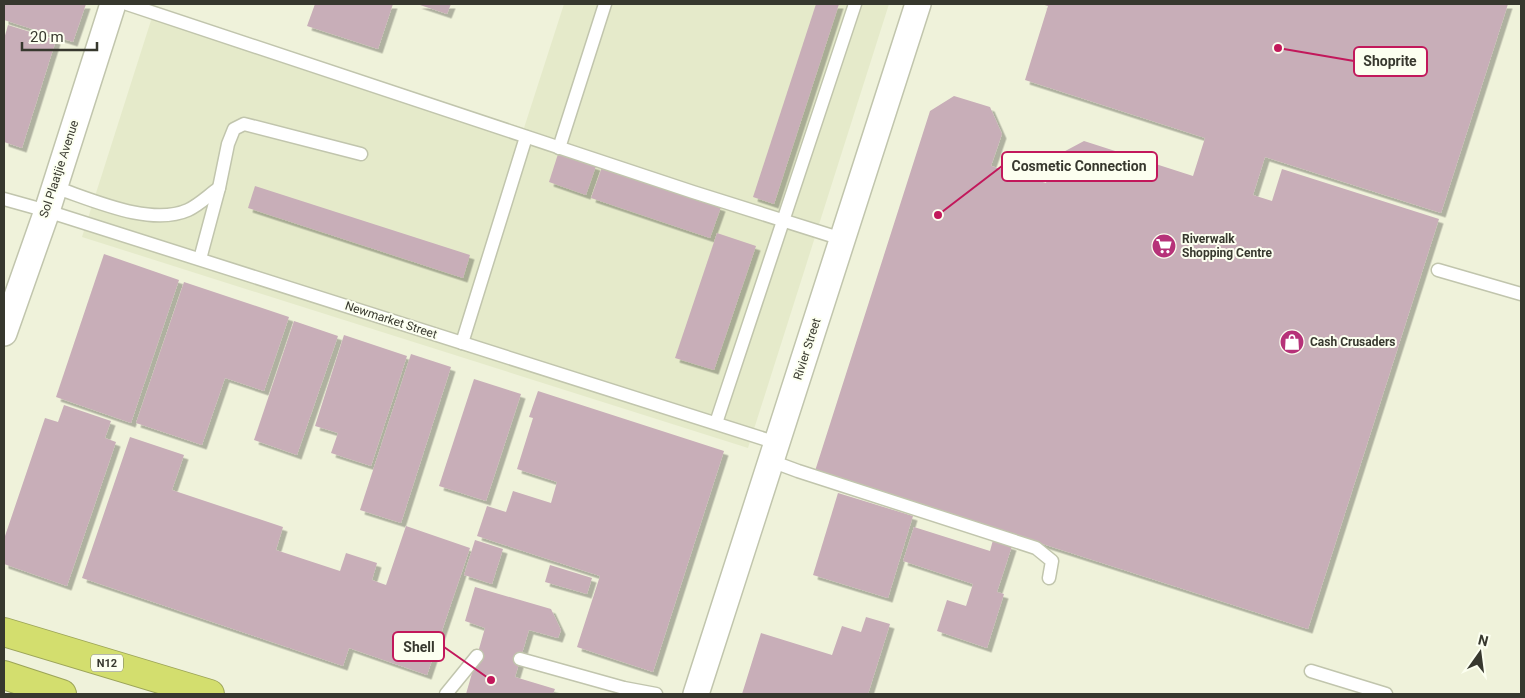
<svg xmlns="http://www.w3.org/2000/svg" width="1525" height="698" font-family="Roboto,sans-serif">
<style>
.built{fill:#e5eaca}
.building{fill:#c8aeb8;filter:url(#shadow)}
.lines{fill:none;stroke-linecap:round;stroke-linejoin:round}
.lane-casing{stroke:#c1c5ad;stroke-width:15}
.street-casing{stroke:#c1c5ad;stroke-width:28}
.highway-casing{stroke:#9ca458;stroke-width:30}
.lane{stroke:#fff;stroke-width:12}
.street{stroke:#fff;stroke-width:25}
.highway{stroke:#d3de6e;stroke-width:28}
.labels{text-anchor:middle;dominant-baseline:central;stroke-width:4;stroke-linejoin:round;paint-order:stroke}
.shield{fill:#fcfff0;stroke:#727468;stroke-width:1}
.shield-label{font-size:11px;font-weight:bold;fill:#37382e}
.street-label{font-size:12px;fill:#37382e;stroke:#fcfff0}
.poi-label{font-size:12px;font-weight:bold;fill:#37382e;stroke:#fcfff0;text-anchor:start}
.leader{fill:none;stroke:#c2185b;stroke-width:2}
.callout-dot{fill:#c2185b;stroke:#fcfff0;stroke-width:2}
.callout{fill:#fcfff0;stroke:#c2185b;stroke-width:2}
.callout-label{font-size:14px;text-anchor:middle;font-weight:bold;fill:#37382e}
</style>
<defs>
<filter id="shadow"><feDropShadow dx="4.5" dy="4.5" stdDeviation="0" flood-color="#0004"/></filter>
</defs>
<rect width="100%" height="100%" fill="#eff2da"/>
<path class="built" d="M564,4H889L748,448L82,237L154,11L524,128Z"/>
<g class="building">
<path d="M4,4H86L73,42L4,20Z"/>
<path d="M315,4H393L378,49L307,26Z"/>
<path d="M417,4H451L447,14Z"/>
<path d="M816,4H839L774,204L753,197Z"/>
<path d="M1041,4H1508L1441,213L1265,157L1253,195L1272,201L1282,169L1439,219L1308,629L815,471L930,111L954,96L990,107L1002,134L991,166L1046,183L1054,157L1084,141L1193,176L1205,138L1025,80L1048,6Z"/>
<path d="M8,25L56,40L22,148L4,142V39Z"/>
<path d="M558,154L596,166L586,195L549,182Z"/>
<path d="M602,167L721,207L710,238L591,198Z"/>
<path d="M255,186L470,255L463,278L248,208Z"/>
<path d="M717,233L756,246L714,370L675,358Z"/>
<path d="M104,254L179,280L131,423L56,397Z"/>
<path d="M184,282L289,317L264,391L225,378L202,445L136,423Z"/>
<path d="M294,321L338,336L297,455L254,440Z"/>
<path d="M344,335L407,356L371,466L331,453L338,433L315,426Z"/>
<path d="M411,354L451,367L401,523L360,510Z"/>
<path d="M474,379L521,394L486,501L439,486Z"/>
<path d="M538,391L724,451L653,672L577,647L600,576L477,536L487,506L506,512L513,491L551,503L557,482L517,469L533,418L529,417Z"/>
<path d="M64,405L111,421L105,438L116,442L67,586L4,564V539L45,418L58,422Z"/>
<path d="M130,437L184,455L172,490L283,527L276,550L340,571L346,553L377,563L372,580L386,585L406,526L470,548L427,675L349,648L343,666L82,578Z"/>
<path d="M838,493L913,516L888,598L813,575Z"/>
<path d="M914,527L990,551L993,540L1012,546L997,592L1004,594L987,648L937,631L947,600L966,606L973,584L903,561Z"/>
<path d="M475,540L503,549L492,584L464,575Z"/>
<path d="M550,565L592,578L587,594L545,582Z"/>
<path d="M475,587L551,609L561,630L558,638L529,630L515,677L555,689L553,694H466L485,628L465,621Z"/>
<path d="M866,617L890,624L868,694H742L761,633L832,655L842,626L861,632Z"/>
</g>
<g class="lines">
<defs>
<g id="lane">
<path d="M127,4L693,192L842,239"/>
<path d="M559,148L605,4"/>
<path d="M54,187C91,199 150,227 188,210C199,205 209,195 219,188"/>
<path d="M4,199L47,211L777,443"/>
<path d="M200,259L219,188L228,144L234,129L244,124L361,154"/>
<path d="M1438,270L1521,294"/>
<path d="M462,343L526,137"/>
<path d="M716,423L855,4"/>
<path d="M771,461L798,471L1036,548L1052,561L1049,578"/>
<path d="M520,659L624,688L656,694"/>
<path d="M1311,671L1386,694"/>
<path d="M446,694L477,656"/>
</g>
<g id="street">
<path d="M4,333L47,211L113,4"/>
<path d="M696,694L918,4"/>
</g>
<g id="highway">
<path d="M4,632L210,694"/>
<path d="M4,675L62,694"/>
</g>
</defs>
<use href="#lane" class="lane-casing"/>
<use href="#street" class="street-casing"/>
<use href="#highway" class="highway-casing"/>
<use href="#lane" class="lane"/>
<use href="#street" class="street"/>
<use href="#highway" class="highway"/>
</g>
<defs>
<symbol id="supermarket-disc" viewBox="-11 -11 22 22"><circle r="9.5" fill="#b63279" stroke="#fcfff0"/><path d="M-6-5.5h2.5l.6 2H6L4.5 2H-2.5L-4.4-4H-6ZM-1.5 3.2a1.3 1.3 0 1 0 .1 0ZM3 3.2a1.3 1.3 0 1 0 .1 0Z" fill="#fff"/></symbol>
<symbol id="shop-disc" viewBox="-11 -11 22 22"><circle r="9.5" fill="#b63279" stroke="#fcfff0"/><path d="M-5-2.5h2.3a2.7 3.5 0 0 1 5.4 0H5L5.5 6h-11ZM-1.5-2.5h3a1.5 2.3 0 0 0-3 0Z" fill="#fff"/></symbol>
</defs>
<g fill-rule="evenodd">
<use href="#supermarket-disc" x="1150" y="232" width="28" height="28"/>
<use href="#shop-disc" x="1278" y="328" width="28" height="28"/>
</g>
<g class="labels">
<rect class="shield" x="91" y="654.5" width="32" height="17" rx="4"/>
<g class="shield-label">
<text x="107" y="663">N12</text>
</g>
<g class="street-label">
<text transform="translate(59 169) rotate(-72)">Sol Plaatjie Avenue</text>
<text transform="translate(391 320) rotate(18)">Newmarket Street</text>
<text transform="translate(807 349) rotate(-72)">Rivier Street</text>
</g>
<g class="poi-label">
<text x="1182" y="239">Riverwalk<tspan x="1182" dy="14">Shopping Centre</tspan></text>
<text x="1310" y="342">Cash Crusaders</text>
</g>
</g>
<path class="leader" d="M1278 48L1354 61M938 215L1002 166M491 680L444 647"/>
<g class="callout-dot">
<circle cx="1278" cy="48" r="5"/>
<circle cx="938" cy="215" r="5"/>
<circle cx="491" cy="680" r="5"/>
</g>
<g class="callout">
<rect x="1354" y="47" width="73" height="29" rx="5"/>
<rect x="1002" y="152" width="155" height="29" rx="5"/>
<rect x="393" y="632" width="51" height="29" rx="5"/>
</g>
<g class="callout-label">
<text x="1390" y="66">Shoprite</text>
<text x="1079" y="171">Cosmetic Connection</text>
<text x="419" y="652">Shell</text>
</g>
<rect width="1525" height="698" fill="none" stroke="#37382e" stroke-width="10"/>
<g transform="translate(1480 653) rotate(14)" stroke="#fcfff0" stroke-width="4" paint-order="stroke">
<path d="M0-4L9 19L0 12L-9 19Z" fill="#37382e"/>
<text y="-8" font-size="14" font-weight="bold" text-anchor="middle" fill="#37382e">N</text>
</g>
<path d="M22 42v8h75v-8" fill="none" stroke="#37382e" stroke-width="2.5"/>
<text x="30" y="42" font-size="15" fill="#37382e" stroke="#fcfff0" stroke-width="4" paint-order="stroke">20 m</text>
</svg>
